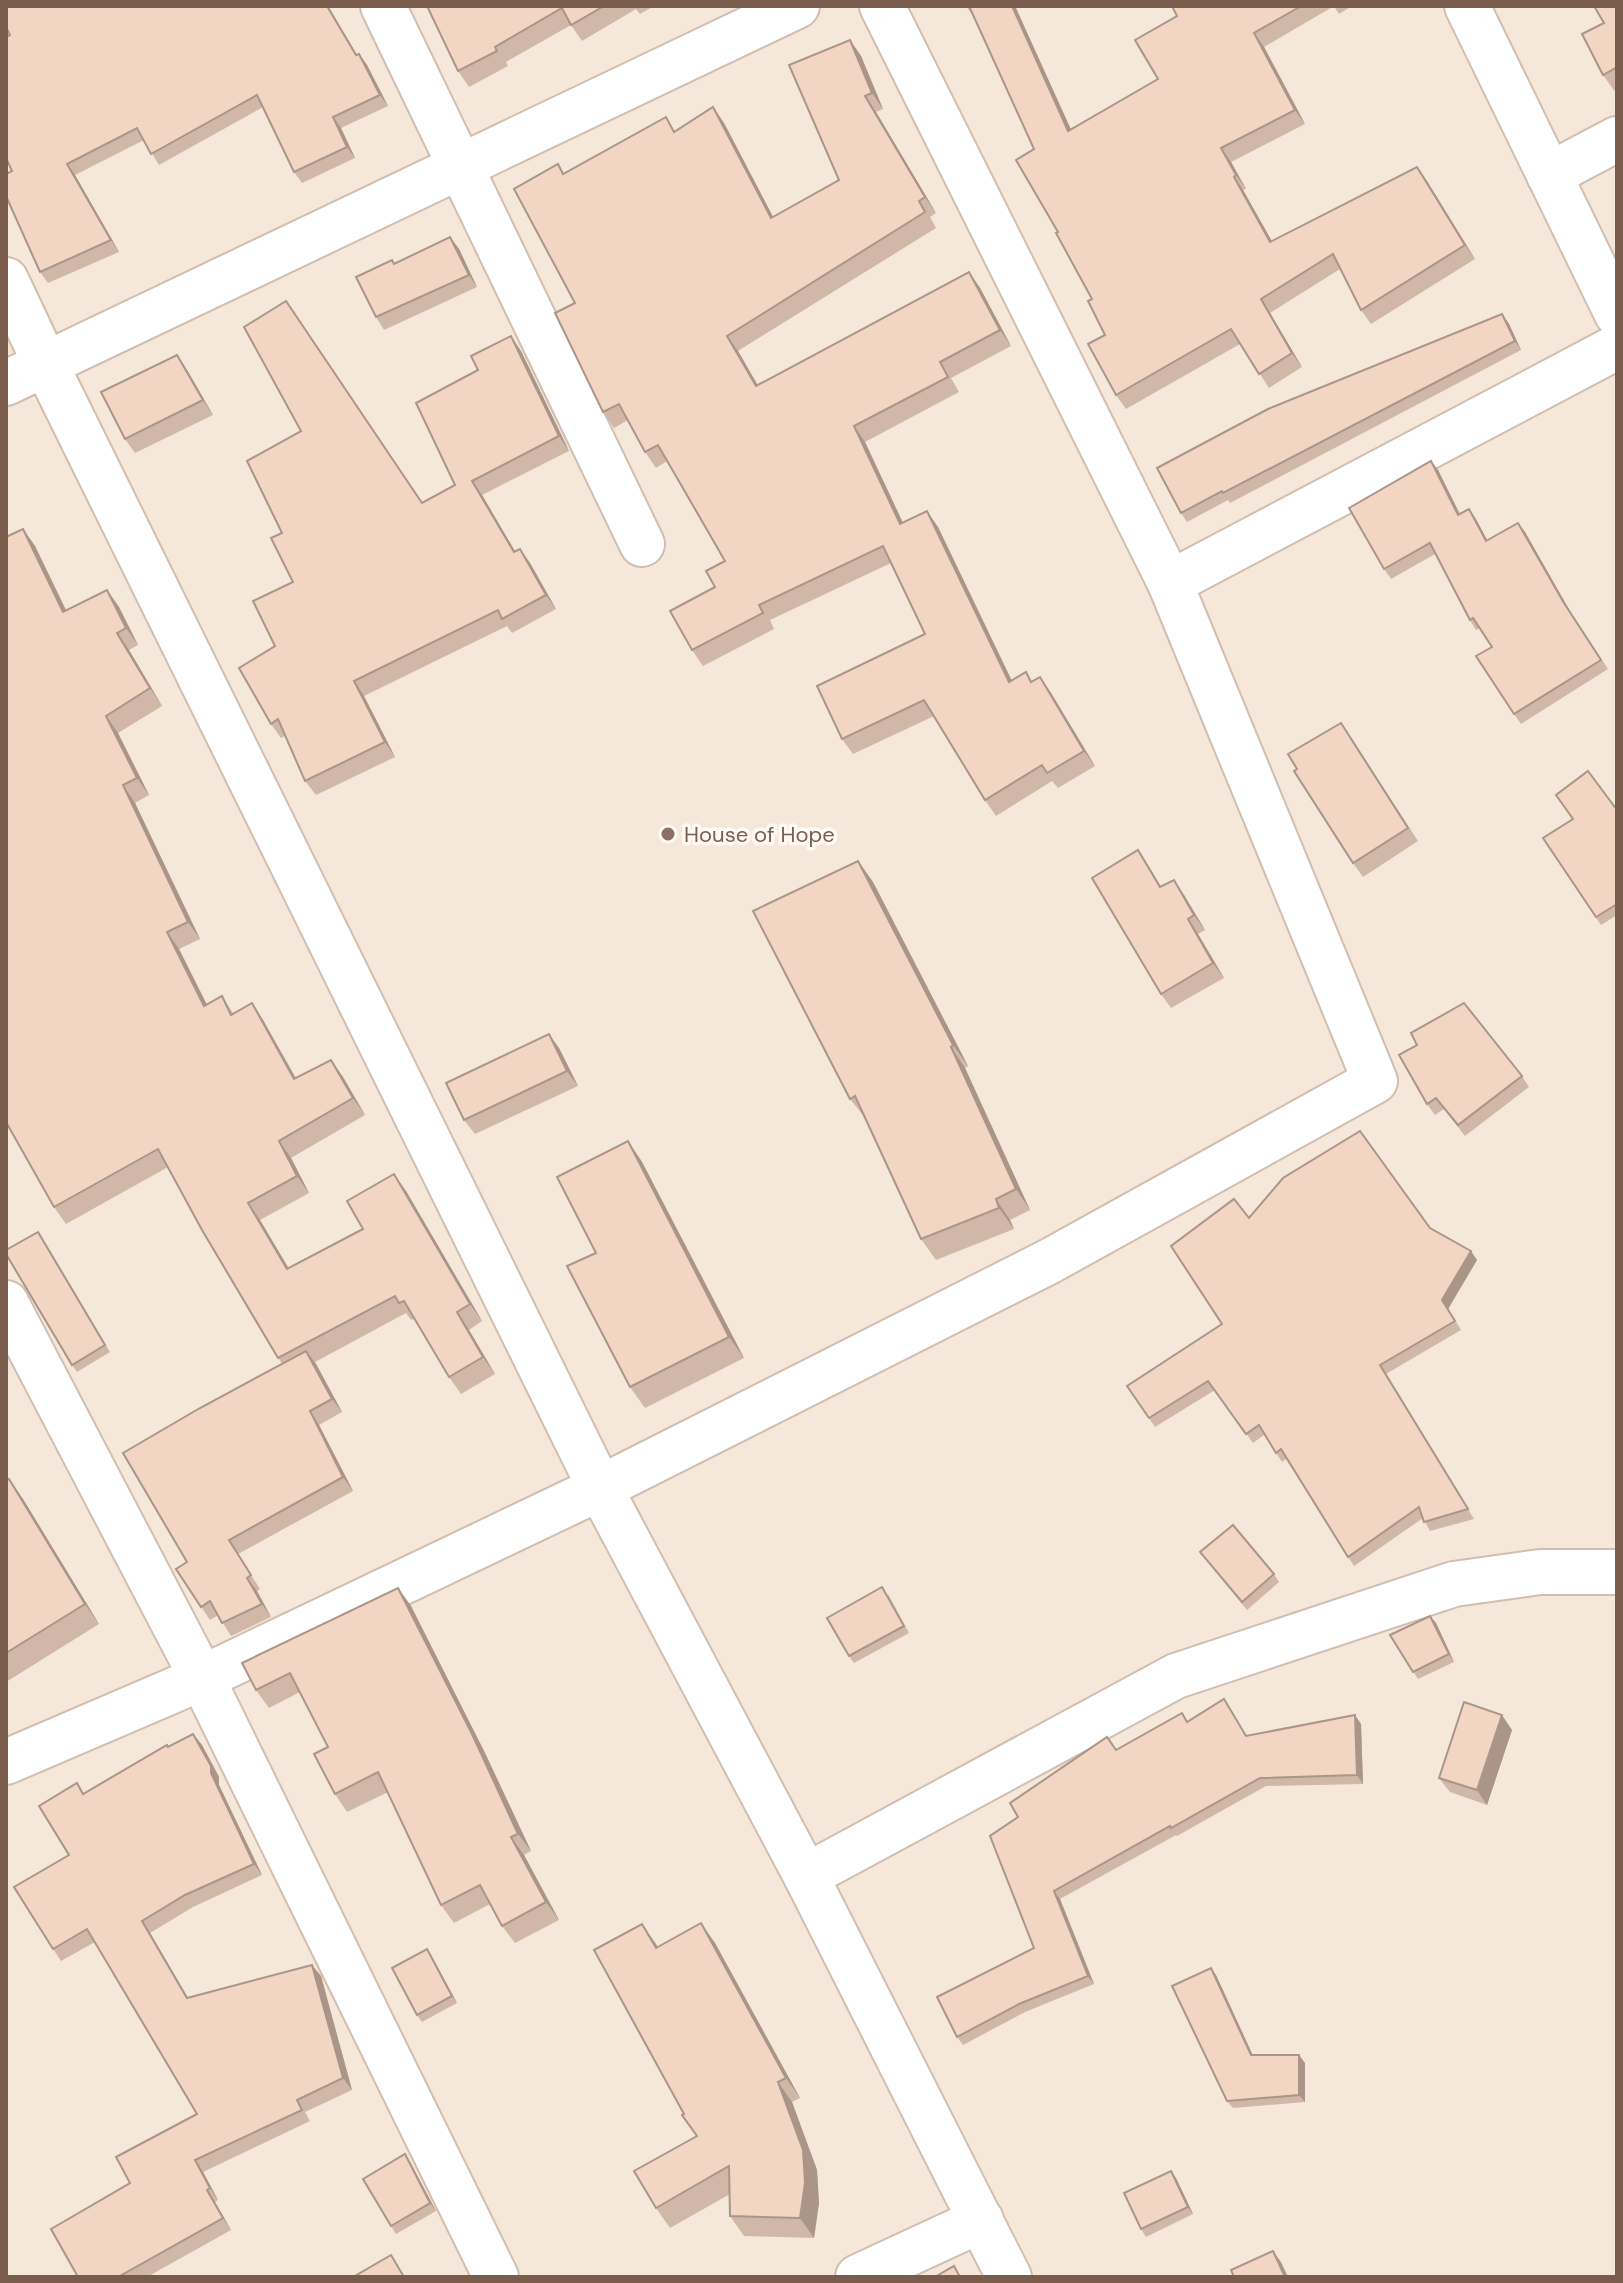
<svg xmlns="http://www.w3.org/2000/svg" width="1623" height="2283" font-family="'DM Sans',sans-serif">
<style>
.residential{fill:#f5e8da}
.lines{fill:none;stroke-linecap:round;stroke-linejoin:round}
.minor-casing{stroke:#d1beb0;stroke-width:48}
.minor{stroke:#fff;stroke-width:44}
.wall{fill:#d1b7a8}
.shaded-wall{fill:#aa9588}
.building{fill:#f3d5c3;stroke:#aa9588;stroke-width:2}
.education-dot{fill:#8d6e63;stroke:#fffaf3;stroke-width:3}
.labels{text-anchor:middle;dominant-baseline:central;stroke-width:7;stroke-linejoin:round;paint-order:stroke}
.education-label{font-size:22px;fill:#785e54;stroke:#fffaf3;text-anchor:start}
</style>
<rect width="100%" height="100%" fill="#fdf6ec"/>
<rect class="residential" x="6" y="6" width="1611" height="2271"/>
<g class="lines">
<defs>
<g id="minor">
<path d="M383,6L642,544"/>
<path d="M1467,6L1617,314"/>
<path d="M1549,175L1617,139"/>
<path d="M6,280L46,365L600,1488L806,1876L1009,2277"/>
<path d="M6,383L797,6"/>
<path d="M1170,583L1617,347"/>
<path d="M6,1303L202,1678L496,2277"/>
<path d="M6,1762L202,1678L600,1488L1050,1261L1375,1081L1170,583L882,6"/>
<path d="M806,1876L1176,1676L1454,1584L1540,1572H1617"/>
<path d="M858,2277L981,2220"/>
</g>
</defs>
<use href="#minor" class="minor-casing"/>
<use href="#minor" class="minor"/>
</g>
<g class="wall">
<path d="M6,6H328L357,55L359,54L367,65L388,106L341,128L355,158L302,183L294,172L263,107L159,165L144,140L75,175L119,252L48,283L40,272L12,171L10,35Z"/>
<path d="M427,6H654L640,14L636,9L582,41L571,25L506,62L508,66L469,87L458,71Z"/>
<path d="M966,6H1015L1071,130L1158,79L1177,16L1172,6H1352L1339,14L1334,6L1264,47L1305,124L1231,162L1246,189L1243,190L1272,241L1417,167L1475,259L1371,324L1361,310L1340,269L1270,313L1302,367L1269,388L1240,344L1126,409L1116,395L1105,335L1092,299L1058,232L1034,149L974,16H973Z"/>
<path d="M1617,6V92L1616,93L1603,75L1604,23Z"/>
<path d="M850,40L861,56L883,109L876,112L936,213L930,217L936,228L738,351L758,385L969,272L980,288L1011,346L951,378L959,392L865,442L903,523L938,527L1012,681L1026,672L1032,682L1040,677L1051,693L1095,766L1058,788L1052,781L996,816L985,800L934,716L853,754L842,739L925,634L891,563L770,620L774,629L703,666L692,650L725,561L667,461L656,468L645,452L628,420L614,428L603,412L575,303L564,174L676,131L713,107L724,123L773,217L839,180Z"/>
<path d="M450,237L459,249L477,287L384,330L376,317L392,260L394,264Z"/>
<path d="M1502,314L1509,324L1521,350L1230,503L1228,500L1187,522L1181,513Z"/>
<path d="M521,351L569,451L482,495L515,551L520,549L530,563L556,609L512,633L507,626L364,696L395,757L316,795L305,781L285,736L281,738L271,724L275,646L293,582L455,485Z"/>
<path d="M187,370L213,415L135,453L125,439Z"/>
<path d="M1438,470L1460,514L1469,509L1487,540L1518,523L1525,532L1571,613L1608,669L1521,724L1514,714L1492,647L1480,628L1476,630L1470,620L1435,554L1391,579L1384,569Z"/>
<path d="M23,529L35,546L66,610L107,590L119,607L138,645L129,650L162,706L118,733L149,795L135,803L200,939L179,949L207,1005L222,996L233,1013L252,1003L263,1020L296,1078L331,1060L343,1077L365,1115L291,1158L309,1193L260,1220L289,1269L363,1229L406,1191L482,1321L469,1330L495,1374L461,1394L449,1377L414,1319L411,1320L406,1313L315,1362L342,1412L319,1425L353,1491L238,1554L260,1589L257,1591L271,1617L231,1636L218,1615L210,1620L176,1569L187,1562L282,1364L168,1167L66,1224L54,1207Z"/>
<path d="M1350,736L1418,841L1363,877L1353,863Z"/>
<path d="M1617,810V915L1601,925L1543,838Z"/>
<path d="M1138,850L1161,887L1174,880L1184,895L1205,930L1198,934L1224,978L1171,1008L1161,994Z"/>
<path d="M858,861L873,882L968,1066L965,1068L1030,1210L1010,1220L1014,1229L936,1260L921,1239L866,1119L850,1099Z"/>
<path d="M1417,1045L1522,1076L1529,1087L1465,1136L1444,1109L1435,1115L1427,1104Z"/>
<path d="M559,1048L578,1086L475,1134L464,1120Z"/>
<path d="M628,1141L642,1162L744,1358L645,1408L630,1387L596,1253Z"/>
<path d="M1249,1218L1430,1228L1477,1260L1448,1309L1461,1330L1386,1374L1474,1519L1430,1531L1423,1518L1354,1566L1286,1459L1282,1462L1264,1435L1253,1443L1215,1390L1155,1427L1127,1386L1222,1324Z"/>
<path d="M43,1239L110,1352L77,1372L72,1365Z"/>
<path d="M9,1479L23,1499L99,1624L6,1682V1481Z"/>
<path d="M1200,1552L1274,1574L1279,1582L1247,1610Z"/>
<path d="M398,1588L411,1606L484,1751L531,1851L524,1855L559,1920L515,1943L502,1926L490,1904L454,1923L441,1905L388,1792L347,1812L335,1794L328,1747L300,1692L269,1708L256,1690Z"/>
<path d="M888,1594L909,1633L854,1663L849,1656Z"/>
<path d="M1430,1616L1436,1623L1454,1662L1418,1679L1390,1635Z"/>
<path d="M1188,1721L1247,1735L1361,1724L1363,1784L1266,1786L1177,1836L1176,1835L1060,1899L1094,1984L1025,2012L963,2045L957,2037L1034,1948L1018,1817L1116,1750Z"/>
<path d="M1512,1730L1487,1805L1450,1792L1439,1778Z"/>
<path d="M193,1734L202,1745L219,1777V1785L262,1875L193,1907L150,1933L188,1998L321,1976L352,2090L305,2112L310,2121L203,2172L218,2200L215,2202L231,2230L147,2277H78L130,2183L197,2114L95,1942L61,1961L53,1949L69,1855L84,1794Z"/>
<path d="M715,1943L800,2098L792,2102L817,2170L819,2203L814,2238L744,2236L730,2216V2194L670,2228L656,2208L697,2136L684,2114L658,1947Z"/>
<path d="M432,1957L457,2003L422,2022L417,2015Z"/>
<path d="M1216,1975L1253,2055L1305,2063V2102L1233,2108L1227,2101Z"/>
<path d="M410,2162L436,2211L396,2234L391,2226Z"/>
<path d="M1176,2178L1193,2214L1146,2237L1141,2229Z"/>
</g>
<g class="shaded-wall">
<path d="M327,6H328L364,67L356,55Z"/>
<path d="M1012,6H1015L1078,145L1068,131Z"/>
<path d="M1254,33L1264,47L1305,124L1295,110Z"/>
<path d="M850,40L861,56L883,109L872,93Z"/>
<path d="M359,54L367,65L388,106L380,95Z"/>
<path d="M865,96L876,112L936,213L925,197Z"/>
<path d="M713,107L724,123L782,234L771,218Z"/>
<path d="M333,117L341,128L355,158L347,147Z"/>
<path d="M1221,148L1231,162L1246,189L1236,175Z"/>
<path d="M67,164L75,175L119,252L111,240Z"/>
<path d="M1417,167L1427,181L1475,259L1465,245Z"/>
<path d="M1234,177L1243,190L1280,256L1270,242Z"/>
<path d="M450,237L459,249L477,287L469,275Z"/>
<path d="M969,272L980,288L1011,346L1000,330Z"/>
<path d="M1261,299L1270,313L1302,367L1292,353Z"/>
<path d="M1502,314L1509,324L1521,350L1515,341Z"/>
<path d="M511,336L521,351L569,451L559,436Z"/>
<path d="M727,336L738,351L767,402L756,386Z"/>
<path d="M177,355L187,370L213,415L203,400Z"/>
<path d="M854,426L865,442L911,540L900,524Z"/>
<path d="M1431,461L1438,470L1465,525L1458,515Z"/>
<path d="M472,481L482,495L524,567L514,552Z"/>
<path d="M1469,509L1476,519L1493,551L1486,541Z"/>
<path d="M927,511L938,527L1020,698L1009,682Z"/>
<path d="M1518,523L1525,532L1571,613L1608,669L1564,603Z"/>
<path d="M23,529L35,546L75,629L63,612Z"/>
<path d="M520,549L530,563L556,609L546,595Z"/>
<path d="M107,590L119,607L138,645L126,628Z"/>
<path d="M117,633L129,650L162,706L150,688Z"/>
<path d="M1040,677L1051,693L1095,766L1084,751Z"/>
<path d="M354,681L364,696L395,757L385,742Z"/>
<path d="M106,716L118,733L149,795L137,778Z"/>
<path d="M123,785L135,803L200,939L188,922Z"/>
<path d="M1138,850L1148,865L1170,902L1160,887Z"/>
<path d="M858,861L873,882L968,1066L953,1045Z"/>
<path d="M1174,880L1184,895L1205,930L1194,915Z"/>
<path d="M1188,919L1198,934L1224,978L1213,963Z"/>
<path d="M167,932L179,949L216,1023L204,1006Z"/>
<path d="M252,1003L263,1020L306,1097L294,1079Z"/>
<path d="M549,1034L559,1048L578,1086L567,1071Z"/>
<path d="M951,1047L965,1068L1030,1210L1016,1189Z"/>
<path d="M331,1060L343,1077L365,1115L353,1098Z"/>
<path d="M279,1141L291,1158L309,1193L297,1176Z"/>
<path d="M628,1141L642,1162L744,1358L729,1337Z"/>
<path d="M394,1174L406,1191L482,1321L470,1304Z"/>
<path d="M996,1199L1010,1220L1014,1229L999,1208Z"/>
<path d="M248,1203L260,1220L299,1286L287,1269Z"/>
<path d="M1471,1251L1477,1260L1448,1309L1461,1330L1442,1300Z"/>
<path d="M457,1312L469,1330L495,1374L483,1357Z"/>
<path d="M306,1351L316,1364L342,1412L332,1399Z"/>
<path d="M310,1411L319,1425L353,1491L343,1477Z"/>
<path d="M9,1479L23,1499L99,1624L85,1604Z"/>
<path d="M247,1578L257,1591L271,1617L262,1604Z"/>
<path d="M398,1588L411,1606L484,1751L531,1851L518,1834Z"/>
<path d="M1430,1616L1436,1623L1454,1662L1449,1654Z"/>
<path d="M1355,1715L1361,1724L1363,1784L1357,1775Z"/>
<path d="M1502,1715L1512,1730L1487,1805L1477,1790Z"/>
<path d="M193,1734L202,1745L219,1777V1785L262,1875L254,1864Z"/>
<path d="M511,1837L524,1855L559,1920L546,1902Z"/>
<path d="M1054,1891L1060,1899L1094,1984L1088,1976Z"/>
<path d="M142,1921L150,1933L195,2010L187,1998Z"/>
<path d="M701,1923L715,1943L800,2098L786,2078Z"/>
<path d="M642,1924L656,1944L670,1968L656,1948Z"/>
<path d="M427,1949L432,1957L457,2003L452,1996Z"/>
<path d="M312,1965L321,1976L352,2090L343,2078Z"/>
<path d="M1211,1968L1216,1975L1256,2063L1251,2055Z"/>
<path d="M1299,2055L1305,2063V2102L1299,2095Z"/>
<path d="M778,2082L792,2102L817,2170L819,2203L814,2238L800,2218Z"/>
<path d="M405,2154L410,2162L436,2211L430,2203Z"/>
<path d="M195,2160L203,2172L218,2200L210,2188Z"/>
<path d="M1171,2171L1176,2178L1193,2214L1188,2207Z"/>
<path d="M207,2190L215,2202L231,2230L223,2218Z"/>
<path d="M1273,2251L1281,2262L1288,2277H1285Z"/>
</g>
<g class="building">
<path d="M6,6H327L356,55L359,54L380,95L333,117L347,147L294,172L257,95L151,154L137,128L67,164L111,240L40,272L6,196V174L12,171L6,158V37L10,35L6,27Z"/>
<path d="M427,6H604L571,25L562,8L495,47L497,51L458,71Z"/>
<path d="M969,6H1012L1068,131L1158,79L1135,40L1177,16L1172,6H1301L1254,33L1295,110L1221,148L1236,175L1234,177L1270,242L1417,167L1465,245L1361,310L1333,254L1261,299L1292,353L1259,374L1231,329L1116,395L1088,344L1105,335L1088,301L1092,299L1056,233L1058,232L1016,160L1034,149Z"/>
<path d="M1594,6H1617V67L1603,75L1582,34L1604,23Z"/>
<path d="M850,40L872,93L865,96L925,197L919,201L925,212L727,336L756,386L969,272L1000,330L940,362L948,377L854,426L900,524L927,511L1009,682L1026,672L1031,682L1040,677L1084,751L1047,773L1042,765L985,800L924,700L842,739L817,686L925,634L883,546L759,605L763,613L692,650L670,611L715,587L706,571L725,561L658,445L645,452L619,404L603,412L555,313L575,303L514,189L558,164L563,174L666,117L674,132L713,107L771,218L839,180L789,65Z"/>
<path d="M450,237L469,275L376,317L356,277L392,260L394,264Z"/>
<path d="M286,301L422,503L455,485L416,403L478,370L471,356L511,336L559,436L472,481L514,552L520,549L546,595L502,619L498,610L354,681L385,742L305,781L278,719L271,724L239,668L275,646L253,601L293,582L271,538L282,533L247,461L301,431L244,327Z"/>
<path d="M1502,314L1515,341L1223,493L1222,491L1181,513L1157,468L1268,409Z"/>
<path d="M177,355L203,400L125,439L101,392Z"/>
<path d="M1431,461L1458,515L1469,509L1486,541L1518,523L1564,603L1601,660L1514,714L1476,656L1492,647L1473,618L1470,620L1430,543L1384,569L1349,508Z"/>
<path d="M23,529L63,612L107,590L126,628L117,633L150,688L106,716L137,778L123,785L188,922L167,932L204,1006L222,996L231,1015L252,1003L294,1079L331,1060L353,1098L279,1141L297,1176L248,1203L287,1269L363,1229L347,1201L394,1174L470,1304L457,1312L483,1357L449,1377L404,1301L399,1303L395,1296L278,1358L202,1230L158,1149L54,1207L6,1122V537Z"/>
<path d="M1341,723L1408,828L1353,863L1294,771L1297,769L1288,754Z"/>
<path d="M1588,771L1617,810V904L1596,917L1543,838L1573,819L1556,795Z"/>
<path d="M1138,850L1160,887L1174,880L1194,915L1188,919L1213,963L1161,994L1092,878Z"/>
<path d="M858,861L953,1045L951,1047L1016,1189L996,1199L999,1208L921,1239L855,1096L850,1099L753,911Z"/>
<path d="M1464,1003L1522,1076L1458,1125L1436,1098L1427,1104L1399,1055L1417,1045L1411,1033Z"/>
<path d="M549,1034L567,1071L464,1120L446,1083Z"/>
<path d="M1360,1131L1430,1228L1471,1251L1442,1300L1455,1321L1380,1365L1468,1509L1424,1522L1419,1507L1348,1557L1281,1449L1276,1453L1259,1425L1246,1434L1208,1381L1149,1418L1127,1386L1222,1324L1171,1246L1234,1199L1249,1218L1283,1178Z"/>
<path d="M628,1141L729,1337L630,1387L567,1266L596,1253L557,1177Z"/>
<path d="M38,1232L105,1345L72,1365L6,1254V1250Z"/>
<path d="M306,1351L332,1399L310,1411L343,1477L229,1540L251,1575L247,1578L262,1604L222,1623L210,1601L201,1607L176,1569L187,1562L123,1453L200,1408Z"/>
<path d="M9,1479L85,1604L6,1653V1481Z"/>
<path d="M1233,1525L1274,1574L1242,1602L1200,1552Z"/>
<path d="M882,1587L904,1626L849,1656L827,1618Z"/>
<path d="M398,1588L472,1734L518,1834L511,1837L546,1902L502,1926L480,1885L441,1905L378,1772L335,1794L314,1754L328,1747L290,1673L256,1690L242,1663Z"/>
<path d="M1430,1616L1449,1654L1413,1672L1390,1635Z"/>
<path d="M1224,1699L1246,1736L1355,1715L1357,1775L1260,1778L1171,1828L1170,1826L1054,1891L1088,1976L1019,2004L957,2037L937,1997L1034,1948L990,1836L1018,1817L1010,1803L1107,1737L1116,1750L1182,1713L1187,1722Z"/>
<path d="M1464,1702L1502,1715L1477,1790L1439,1778Z"/>
<path d="M193,1734L211,1766V1773L254,1864L185,1895L142,1921L187,1998L312,1965L343,2078L297,2100L302,2110L195,2160L210,2188L207,2190L223,2218L118,2277H78L51,2229L130,2183L116,2157L197,2114L87,1929L53,1949L14,1887L69,1855L39,1806L77,1783L83,1794L167,1745L168,1747Z"/>
<path d="M701,1923L786,2078L778,2082L803,2150L805,2183L800,2218L730,2216L729,2166L656,2208L634,2171L697,2136L682,2115L684,2114L594,1950L642,1924L656,1948Z"/>
<path d="M427,1949L452,1996L417,2015L392,1968Z"/>
<path d="M1211,1968L1251,2055H1299V2095L1227,2101L1172,1986Z"/>
<path d="M405,2154L430,2203L391,2226L363,2179Z"/>
<path d="M1171,2171L1188,2207L1141,2229L1124,2193Z"/>
<path d="M1273,2251L1285,2277H1234L1231,2270Z"/>
<path d="M391,2255L404,2277H356L355,2276Z"/>
<path d="M954,2266L960,2277H935Z"/>
</g>
<circle class="education-dot" cx="668" cy="834" r="8"/>
<g class="labels">
<g class="education-label">
<text x="684" y="834">House of Hope</text>
</g>
</g>
<rect width="1623" height="2283" fill="none" stroke="#7a5c4d" stroke-width="16"/>
</svg>
